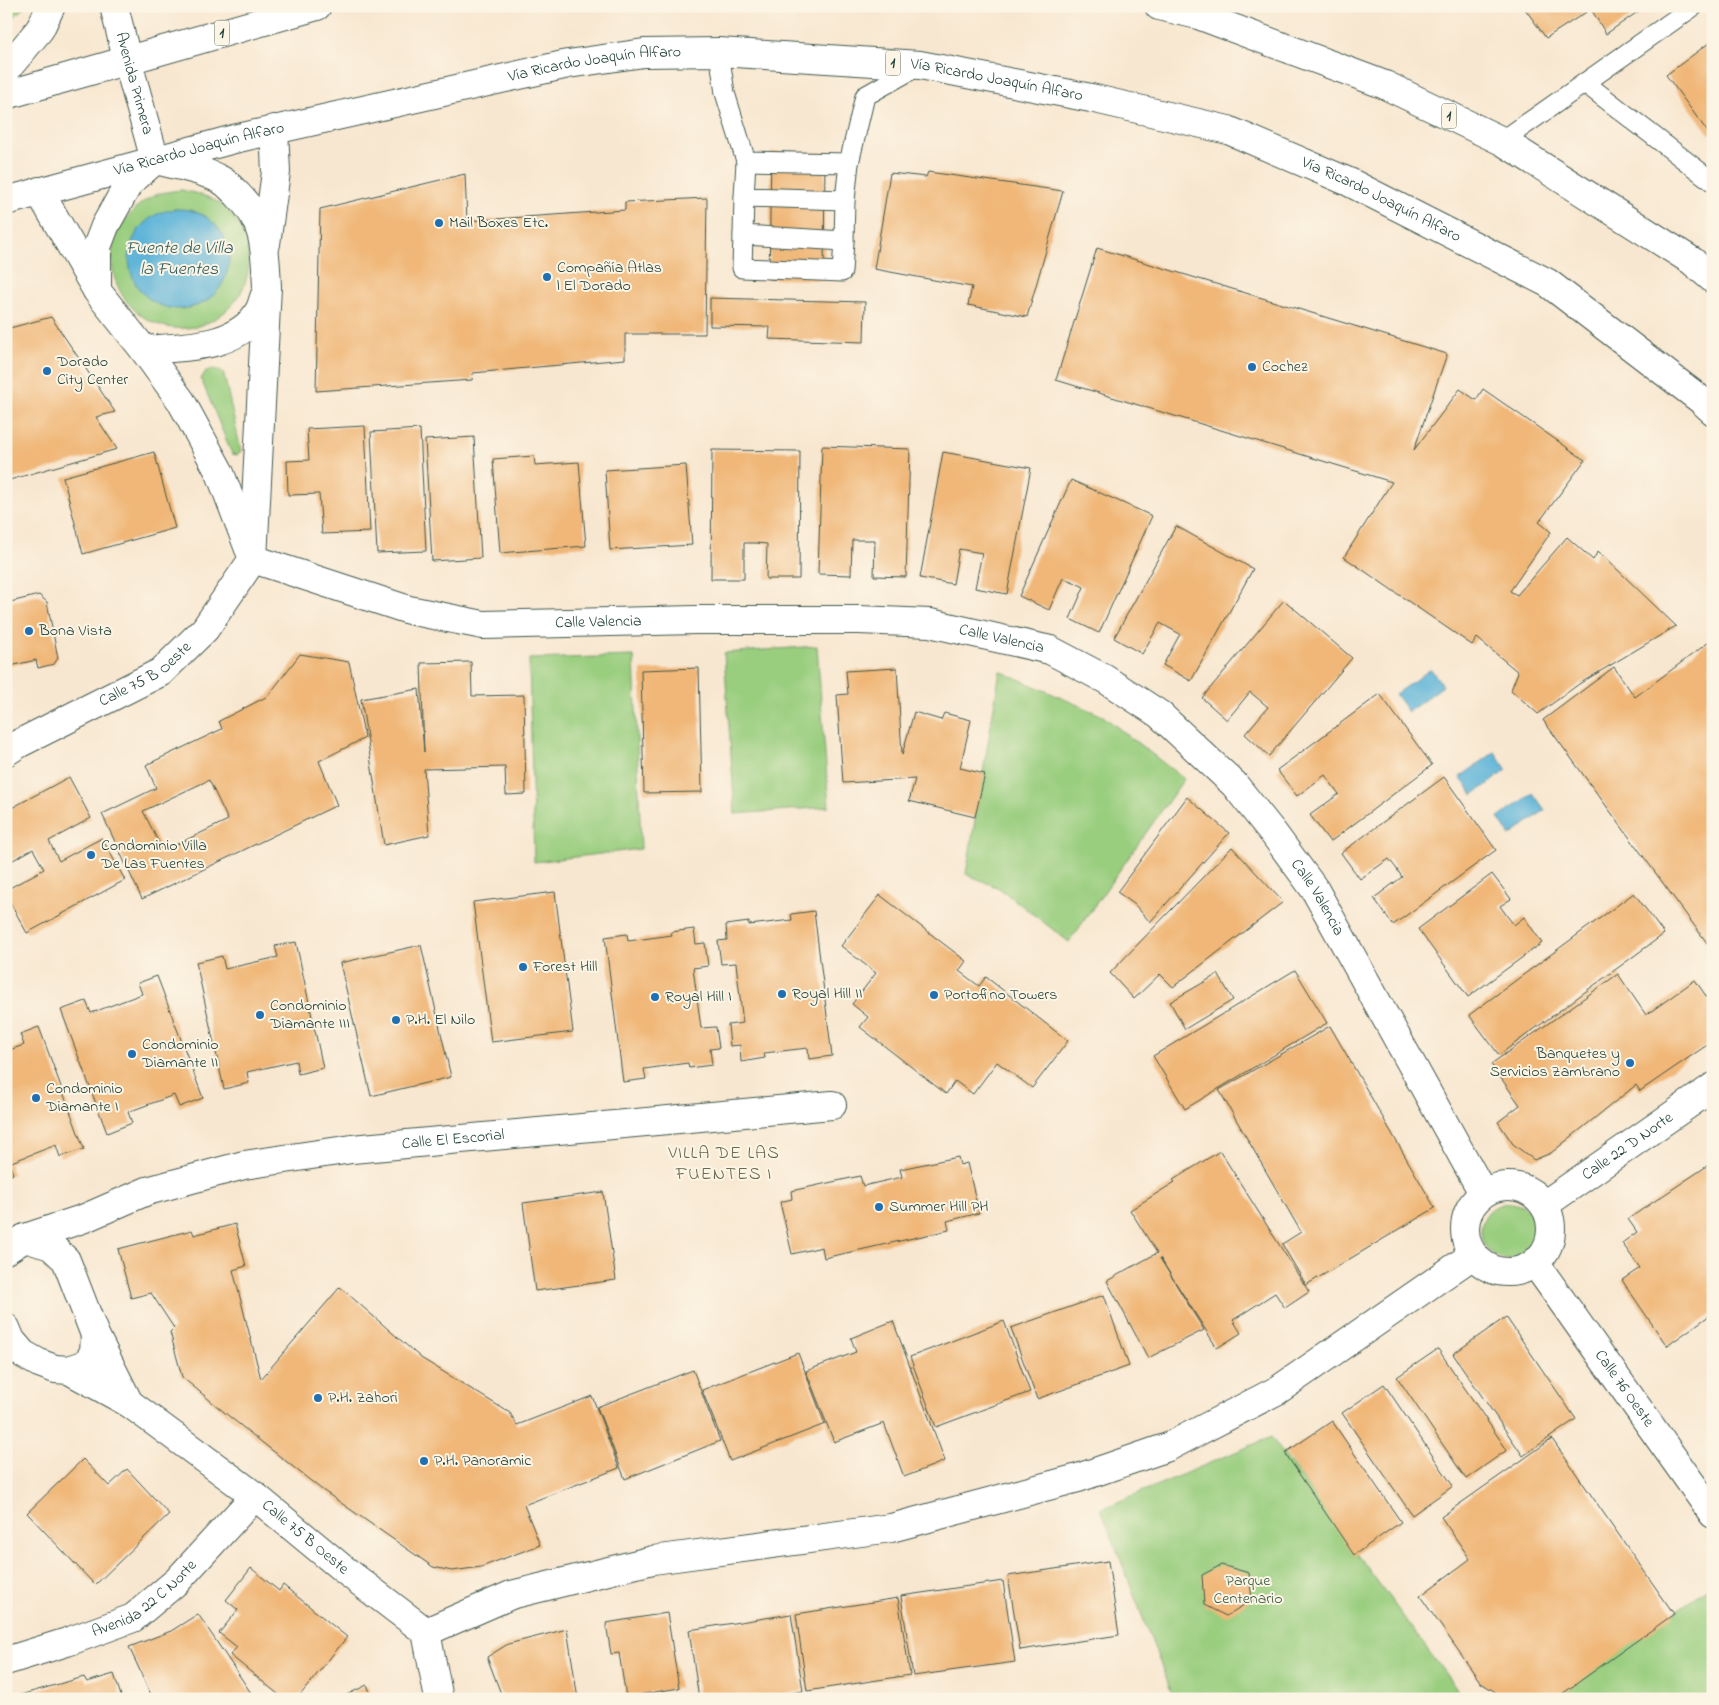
<svg xmlns="http://www.w3.org/2000/svg" width="1719" height="1705" font-family="'Indie Flower',sans-serif">
<style>
.green{fill:#9ace7f;stroke:#5c865a;fill-rule:evenodd}
.water{fill:#5bb3d8;stroke:#3d7886}
.building{fill:#f0b778;fill-rule:evenodd}
.lines{fill:none;stroke-linecap:round;stroke-linejoin:round}
.service-casing{stroke:#40564b;stroke-width:21}
.minor-casing{stroke:#40564b;stroke-width:30}
.primary-casing{stroke:#40564b;stroke-width:30}
.service{stroke:#fff;stroke-width:19}
.minor{stroke:#fff;stroke-width:28}
.primary{stroke:#fff;stroke-width:28}
.poi-dot{fill:#1f6fb2;stroke:#fcf5e5;stroke-width:2}
.labels{text-anchor:middle;dominant-baseline:central;stroke-width:4;stroke-linejoin:round;paint-order:stroke}
.shield{fill:#fcf5e5;stroke:#617469;stroke-width:1}
.shield-label{font-size:15px;font-weight:bold;fill:#1f3d34}
.street-label{font-size:16px;fill:#1f3d34;stroke:#fcf5e5}
.poi-label{font-size:16px;fill:#1f3d34;stroke:#fcf5e5;text-anchor:start}
.park-label{font-size:16px;fill:#385a43;stroke:#fcf5e5}
.water-label{font-size:18px;font-style:italic;fill:#2e5a5d;stroke:#fcf5e5}
.neighbourhood-label{font-size:18px;letter-spacing:1px;fill:#68684c;stroke:#fcf5e5}
</style>
<rect width="100%" height="100%" fill="#fcf5e5"/>
<filter id="ink" filterUnits="userSpaceOnUse"><feTurbulence type="fractalNoise" baseFrequency=".02" numOctaves="2"/><feDisplacementMap in="SourceGraphic" scale="10" xChannelSelector="R" yChannelSelector="G"/><feConvolveMatrix kernelMatrix="1 2 1 2 8 2 1 2 1" color-interpolation-filters="sRGB"/></filter>
<filter id="wash" filterUnits="userSpaceOnUse"><feTurbulence type="fractalNoise" baseFrequency=".0096" numOctaves="4" result="noise"/><feDisplacementMap in="SourceGraphic" scale="20" xChannelSelector="R" yChannelSelector="G"/><feGaussianBlur stdDeviation="1.12" result="paint"/><feColorMatrix in="noise" values="0 0 0 0 0 0 0 0 0 0 0 0 0 0 0 0 0 1.4 0 .05"/><feComposite in="paint" operator="in"/></filter>
<g filter="url(#wash)">
<rect width="100%" height="100%" fill="#f8e7d0"/>
<g class="green">
<path d="M6,6H26L6,24Z"/>
<path d="M181,190C195,193 211,196 223,206C246,225 256,260 243,288C236,305 219,319 202,325C135,346 82,264 131,213C138,205 148,198 158,194C165,192 173,191 181,190ZM173,209L190,210L206,216L229,257L227,272L220,287L209,299Z"/>
<path d="M213,369L221,371L224,375L241,451L237,455L232,454L201,379L206,371Z"/>
<path d="M817,646L829,807L735,814L724,653Z"/>
<path d="M634,656L641,849L534,862L529,659Z"/>
<path d="M1000,671L1103,716L1184,779L1069,942L999,888L966,874Z"/>
<circle cx="1509" cy="1231" r="28"/>
<path d="M1271,1437L1464,1699H1174L1101,1509Z"/>
<path d="M1709,1588L1713,1592V1699H1554Z"/>
</g>
<g class="water">
<circle cx="179" cy="259" r="50"/>
<path d="M1431,669L1443,686L1408,712L1395,694Z"/>
<path d="M1495,752L1507,770L1473,795L1460,777Z"/>
<path d="M1533,793L1545,810L1510,836L1498,818Z"/>
</g>
<g id="blocks">
<g class="building">
<path d="M1523,6H1646L1606,34L1591,9L1546,38Z"/>
<path d="M1713,40V133L1710,135L1666,75Z"/>
<path d="M771,152L825,153L824,280L769,279Z"/>
<path d="M928,172L1063,191L1027,317L968,305L972,287L874,269L890,173L926,177Z"/>
<path d="M465,174L467,221L625,210V202L707,198L705,334H625V359L473,373L472,380L316,391L320,209Z"/>
<path d="M1097,248L1447,354L1414,450L1460,389L1476,400L1483,389L1585,460L1539,522L1551,532L1510,591L1517,595L1567,537L1593,560L1598,551L1676,626L1579,684L1538,714L1511,690L1518,672L1477,638L1472,645L1344,557L1392,482L1056,380Z"/>
<path d="M710,298L865,302L864,342L769,339L770,327L710,326Z"/>
<path d="M51,317L115,412L96,417L117,449L6,481V329Z"/>
<path d="M365,426L370,532L322,534L319,494L288,495L287,461L309,460L307,429Z"/>
<path d="M420,429L426,551L377,553L371,432Z"/>
<path d="M474,437L481,558L432,561L425,440Z"/>
<path d="M822,446L910,449L906,577L874,576L875,540H852L851,575L818,574Z"/>
<path d="M712,450L800,451L799,579H766L767,544L755,543H744V579H711Z"/>
<path d="M154,452L175,528L83,554L63,477Z"/>
<path d="M943,452L1031,468L1007,594L975,588L982,553L959,549L953,584L920,578Z"/>
<path d="M534,456L535,465L579,462L586,546L500,553L493,459Z"/>
<path d="M686,465L692,545L610,550L605,470Z"/>
<path d="M1071,480L1152,516L1099,633L1070,619L1084,587L1074,582L1063,578L1049,610L1019,596Z"/>
<path d="M1176,526L1253,569L1191,681L1163,665L1180,634L1160,623L1142,654L1114,638Z"/>
<path d="M39,595L47,602L58,658L54,664L38,668L36,660L6,667V603Z"/>
<path d="M1284,600L1352,658L1269,756L1245,734L1268,707L1250,692L1227,720L1202,698Z"/>
<path d="M1713,639V951L1543,720L1614,667L1635,697Z"/>
<path d="M300,654L349,662L365,738L319,761L337,805L142,899L102,814L156,788L146,765L222,729L219,721L268,696ZM209,780L228,820L163,851L143,811Z"/>
<path d="M471,662L472,696L524,695L526,794L506,795L505,767L424,769L429,835L384,845L361,699L419,689L424,752L421,663Z"/>
<path d="M699,668L702,792L644,793L641,670Z"/>
<path d="M897,668L902,755L914,712L941,720L944,713L971,720L960,768L985,774L975,817L909,801L915,779L843,783L837,695L848,694L846,671Z"/>
<path d="M1380,694L1432,765L1330,842L1310,815L1339,794L1325,775L1297,796L1277,770Z"/>
<path d="M69,777L91,818L49,841L59,861L102,838L125,880L27,933L6,895V890L44,869L33,849L6,864V811Z"/>
<path d="M1444,777L1496,850L1393,925L1374,898L1402,877L1396,868L1389,859L1360,879L1341,853Z"/>
<path d="M1187,797L1229,833L1150,922L1134,904L1117,892Z"/>
<path d="M1232,847L1283,902L1173,987L1160,974L1134,999L1110,973Z"/>
<path d="M1492,874L1511,899L1500,906L1507,916L1514,925L1524,917L1542,943L1468,997L1418,929Z"/>
<path d="M555,892L573,1032L491,1042L473,902Z"/>
<path d="M1634,893L1664,934L1499,1055L1469,1015Z"/>
<path d="M880,895L966,961L959,971L979,986L986,977L1068,1041L1032,1088L997,1062L973,1094L955,1081L946,1094L860,1027L868,1017L852,1004L876,973L841,946Z"/>
<path d="M814,911L832,1056L809,1059L808,1048L764,1053L765,1058L741,1062L740,1045L730,1046L728,1025L743,1023L736,963L721,964L718,941L727,940L726,925L749,922V925L792,920L791,914Z"/>
<path d="M694,929L696,944L705,943L708,966L693,968L701,1028L716,1027L719,1048L710,1049L712,1065L689,1068L688,1063L644,1069L646,1079L623,1082L605,937L627,934L628,941L672,935L671,932Z"/>
<path d="M296,942L323,1068L298,1074L296,1061L247,1072L249,1083L224,1089L196,962L222,956L225,969L278,957L275,946Z"/>
<path d="M421,945L451,1077L371,1096L340,963Z"/>
<path d="M1295,970L1327,1023L1185,1109L1153,1056Z"/>
<path d="M1218,974L1233,1000L1185,1029L1170,1002Z"/>
<path d="M1618,974L1646,1015L1695,980L1713,1006V1041L1640,1091L1636,1085L1551,1153L1534,1160L1513,1144L1498,1122L1520,1105L1491,1064Z"/>
<path d="M157,976L203,1098L179,1107L174,1095L128,1112L132,1123L107,1133L61,1010L86,1001L91,1013L142,994L138,983Z"/>
<path d="M1330,1026L1435,1208L1306,1285L1282,1244L1301,1232L1219,1090Z"/>
<path d="M39,1027L84,1149L60,1157L56,1145L9,1163L13,1174L6,1177V1051L24,1045L20,1034Z"/>
<path d="M1220,1151L1309,1292L1285,1308L1275,1293L1233,1320L1241,1333L1217,1348L1160,1258L1204,1330L1148,1358L1107,1281L1157,1253L1130,1210L1175,1182L1173,1180Z"/>
<path d="M958,1157L960,1165L967,1163L979,1213L947,1221L949,1230L824,1258L822,1247L792,1254L780,1202L792,1199L791,1191L860,1176L863,1186L902,1177L900,1169Z"/>
<path d="M1713,1162V1313L1667,1346L1622,1280L1640,1268L1622,1243L1637,1232L1628,1219Z"/>
<path d="M603,1192L616,1280L535,1291L523,1203Z"/>
<path d="M235,1224L246,1266L233,1270L261,1379L340,1287L421,1358L510,1413L517,1425L592,1396L619,1468L524,1505L540,1545L481,1567L452,1571L433,1567L321,1489L230,1417L182,1377L170,1332L174,1328L151,1293L131,1298L118,1249L192,1230L194,1235Z"/>
<path d="M1104,1295L1129,1366L1037,1399L1011,1328Z"/>
<path d="M1506,1317L1576,1419L1523,1456L1453,1354Z"/>
<path d="M893,1321L945,1461L904,1477L884,1423L834,1442L806,1371L856,1352L851,1338Z"/>
<path d="M1004,1321L1030,1392L936,1427L910,1357Z"/>
<path d="M1438,1349L1507,1450L1466,1479L1397,1377Z"/>
<path d="M798,1353L825,1424L730,1461L702,1390Z"/>
<path d="M693,1370L720,1441L625,1479L597,1407Z"/>
<path d="M1384,1384L1453,1486L1412,1515L1342,1413Z"/>
<path d="M1332,1421L1401,1522L1354,1555L1285,1453Z"/>
<path d="M1552,1439L1674,1614L1555,1699H1507L1481,1683L1420,1596L1470,1559L1441,1517Z"/>
<path d="M83,1459L109,1486L127,1469L169,1514L95,1585L27,1513Z"/>
<path d="M1108,1561L1119,1635L1020,1650L1008,1576Z"/>
<path d="M1221,1565L1249,1573L1252,1600L1226,1616L1204,1605L1202,1575Z"/>
<path d="M251,1568L279,1591L283,1585L347,1637L297,1699H284L230,1655L237,1647L219,1633L238,1610L226,1600Z"/>
<path d="M1003,1581L1015,1662L913,1676L901,1596Z"/>
<path d="M898,1598L910,1675L807,1691L796,1614Z"/>
<path d="M667,1613L679,1688L626,1697L619,1653L611,1654L606,1623Z"/>
<path d="M198,1614L253,1696L250,1699H153L129,1647L171,1631Z"/>
<path d="M791,1614L803,1691L753,1699H699L689,1630Z"/>
<path d="M567,1629L578,1699H503L487,1657L508,1644Z"/>
<path d="M114,1674L122,1699H6L84,1677L87,1682Z"/>
<path d="M367,1685L373,1699H338Z"/>
</g>
</g>
</g>
<g filter="url(#ink)">
<use href="#blocks" fill-opacity="0" stroke="#40564b" stroke-width="1"/>
<g class="lines">
<defs>
<g id="service">
<path d="M719,52L725,93L746,161L849,163L865,96L918,66"/>
<path d="M1585,83L1713,182"/>
<path d="M1502,141L1694,6"/>
<path d="M746,161L744,197L845,200L849,163"/>
<path d="M744,197L743,235L844,241L845,200"/>
<path d="M743,235L742,268L842,272L844,241"/>
</g>
<g id="minor">
<path id="s1" d="M114,6L127,59L155,160"/>
<path d="M155,160C176,165 201,169 221,180C227,183 233,190 238,195C266,223 265,249 267,287L253,559"/>
<path d="M155,160L129,183L105,226L97,247V291L144,350L181,401L220,473L249,549"/>
<path d="M39,191L96,289"/>
<path d="M266,244L276,172L274,129"/>
<path d="M144,350C181,347 240,349 260,309C262,305 263,299 265,295"/>
<path id="s2" d="M253,559L409,610L483,625L696,620H859L930,623L1050,650L1105,679L1159,714L1234,784L1274,834L1315,890L1483,1193"/>
<path id="s3" d="M6,752L20,743L161,672L205,629L253,559"/>
<circle cx="1508" cy="1229" r="43"/>
<path id="s4" d="M1544,1205L1713,1087"/>
<path id="s5" d="M25,1238L85,1218L147,1191L244,1165L352,1149L832,1105"/>
<path d="M6,1250L25,1238L51,1246L66,1260L95,1335L94,1352L86,1364L69,1370L55,1369L39,1363L23,1354L11,1340L6,1328"/>
<path id="s6" d="M1535,1263L1713,1514"/>
<path d="M95,1335L129,1403"/>
<path id="s7" d="M69,1370L129,1403L255,1496L342,1568L426,1632L439,1699"/>
<path d="M426,1632L511,1595L653,1560L891,1528L1078,1478L1168,1447L1278,1390L1473,1255"/>
<path id="s8" d="M6,1661L67,1642L133,1618L177,1581L255,1496"/>
</g>
<g id="primary">
<path d="M1159,6L1198,15L1385,85L1502,141L1692,261L1713,279"/>
<path d="M6,70L40,29L51,6"/>
<path d="M6,95L317,6"/>
<path id="s9" d="M6,201L234,139L568,64L644,53L719,52L920,65L1091,98L1228,130L1349,182L1548,283L1701,400L1713,411"/>
</g>
</defs>
<use href="#service" class="service-casing"/>
<use href="#minor" class="minor-casing"/>
<use href="#primary" class="primary-casing"/>
<use href="#service" class="service"/>
<use href="#minor" class="minor"/>
<use href="#primary" class="primary"/>
</g>
</g>
<g class="poi-dot">
<circle cx="439" cy="223" r="5"/>
<circle cx="547" cy="277" r="5"/>
<circle cx="1252" cy="367" r="5"/>
<circle cx="47" cy="371" r="5"/>
<circle cx="29" cy="631" r="5"/>
<circle cx="91" cy="855" r="5"/>
<circle cx="523" cy="967" r="5"/>
<circle cx="782" cy="994" r="5"/>
<circle cx="934" cy="995" r="5"/>
<circle cx="655" cy="997" r="5"/>
<circle cx="260" cy="1015" r="5"/>
<circle cx="396" cy="1020" r="5"/>
<circle cx="132" cy="1054" r="5"/>
<circle cx="1630" cy="1063" r="5"/>
<circle cx="36" cy="1098" r="5"/>
<circle cx="879" cy="1207" r="5"/>
<circle cx="318" cy="1398" r="5"/>
<circle cx="424" cy="1461" r="5"/>
</g>
<g class="labels">
<g class="shield">
<rect x="214.5" y="20.5" width="15" height="25" rx="4"/>
<rect x="885.5" y="50.5" width="15" height="25" rx="4"/>
<rect x="1441.5" y="103.5" width="15" height="25" rx="4"/>
</g>
<g class="shield-label">
<text x="222" y="33">1</text>
<text x="893" y="63">1</text>
<text x="1449" y="116">1</text>
</g>
<g class="street-label">
<text stroke="none"><textPath href="#s9" startOffset="605">Vía Ricardo Joaquín Alfaro</textPath></text>
<text stroke="none"><textPath href="#s9" startOffset="1010">Vía Ricardo Joaquín Alfaro</textPath></text>
<text stroke="none"><textPath href="#s1" startOffset="80">Avenida Primera</textPath></text>
<text stroke="none"><textPath href="#s9" startOffset="200">Vía Ricardo Joaquín Alfaro</textPath></text>
<text stroke="none"><textPath href="#s9" startOffset="1415">Vía Ricardo Joaquín Alfaro</textPath></text>
<text stroke="none"><textPath href="#s2" startOffset="355">Calle Valencia</textPath></text>
<text stroke="none"><textPath href="#s2" startOffset="760">Calle Valencia</textPath></text>
<text stroke="none"><textPath href="#s3" startOffset="160">Calle 75 B Oeste</textPath></text>
<text stroke="none"><textPath href="#s2" startOffset="1180">Calle Valencia</textPath></text>
<text stroke="none"><textPath href="#s5" startOffset="442">Calle El Escorial</textPath></text>
<text stroke="none"><textPath href="#s4" startOffset="102">Calle 22 D Norte</textPath></text>
<text stroke="none"><textPath href="#s6" startOffset="154">Calle 76 Oeste</textPath></text>
<text stroke="none"><textPath href="#s7" startOffset="290">Calle 75 B Oeste</textPath></text>
<text stroke="none"><textPath href="#s8" startOffset="154">Avenida 22 C Norte</textPath></text>
</g>
<g class="poi-label">
<text x="449" y="223">Mail Boxes Etc.</text>
<text x="557" y="268">Compañía Atlas<tspan x="557" dy="18">| El Dorado</tspan></text>
<text x="57" y="362">Dorado<tspan x="57" dy="18">City Center</tspan></text>
<text x="1262" y="367">Cochez</text>
<text x="39" y="631">Bona Vista</text>
<text x="101" y="846">Condominio Villa<tspan x="101" dy="18">De Las Fuentes</tspan></text>
<text x="533" y="967">Forest Hill</text>
<text x="792" y="994">Royal Hill II</text>
<text x="944" y="995">Portofino Towers</text>
<text x="665" y="997">Royal Hill I</text>
<text x="270" y="1006">Condominio<tspan x="270" dy="18">Diamante III</tspan></text>
<text x="406" y="1020">P.H. El Nilo</text>
<text x="142" y="1045">Condominio<tspan x="142" dy="18">Diamante II</tspan></text>
<text x="1620" y="1054" text-anchor="end">Banquetes y<tspan x="1620" dy="18">Servicios Zambrano</tspan></text>
<text x="46" y="1089">Condominio<tspan x="46" dy="18">Diamante I</tspan></text>
<text x="889" y="1207">Summer Hill PH</text>
<text x="328" y="1398">P.H. Zahori</text>
<text x="434" y="1461">P.H. Panoramic</text>
</g>
<g class="park-label">
<text x="1248" y="1581">Parque<tspan x="1248" dy="18">Centenario</tspan></text>
</g>
<g class="water-label">
<text x="179" y="249">Fuente de Villa<tspan x="179" dy="21">la Fuentes</tspan></text>
</g>
<g class="neighbourhood-label">
<text x="724" y="1154">VILLA DE LAS<tspan x="724" dy="21">FUENTES I</tspan></text>
</g>
</g>
<rect width="1719" height="1705" fill="none" stroke="#fcf5e5" stroke-width="25"/>
</svg>
